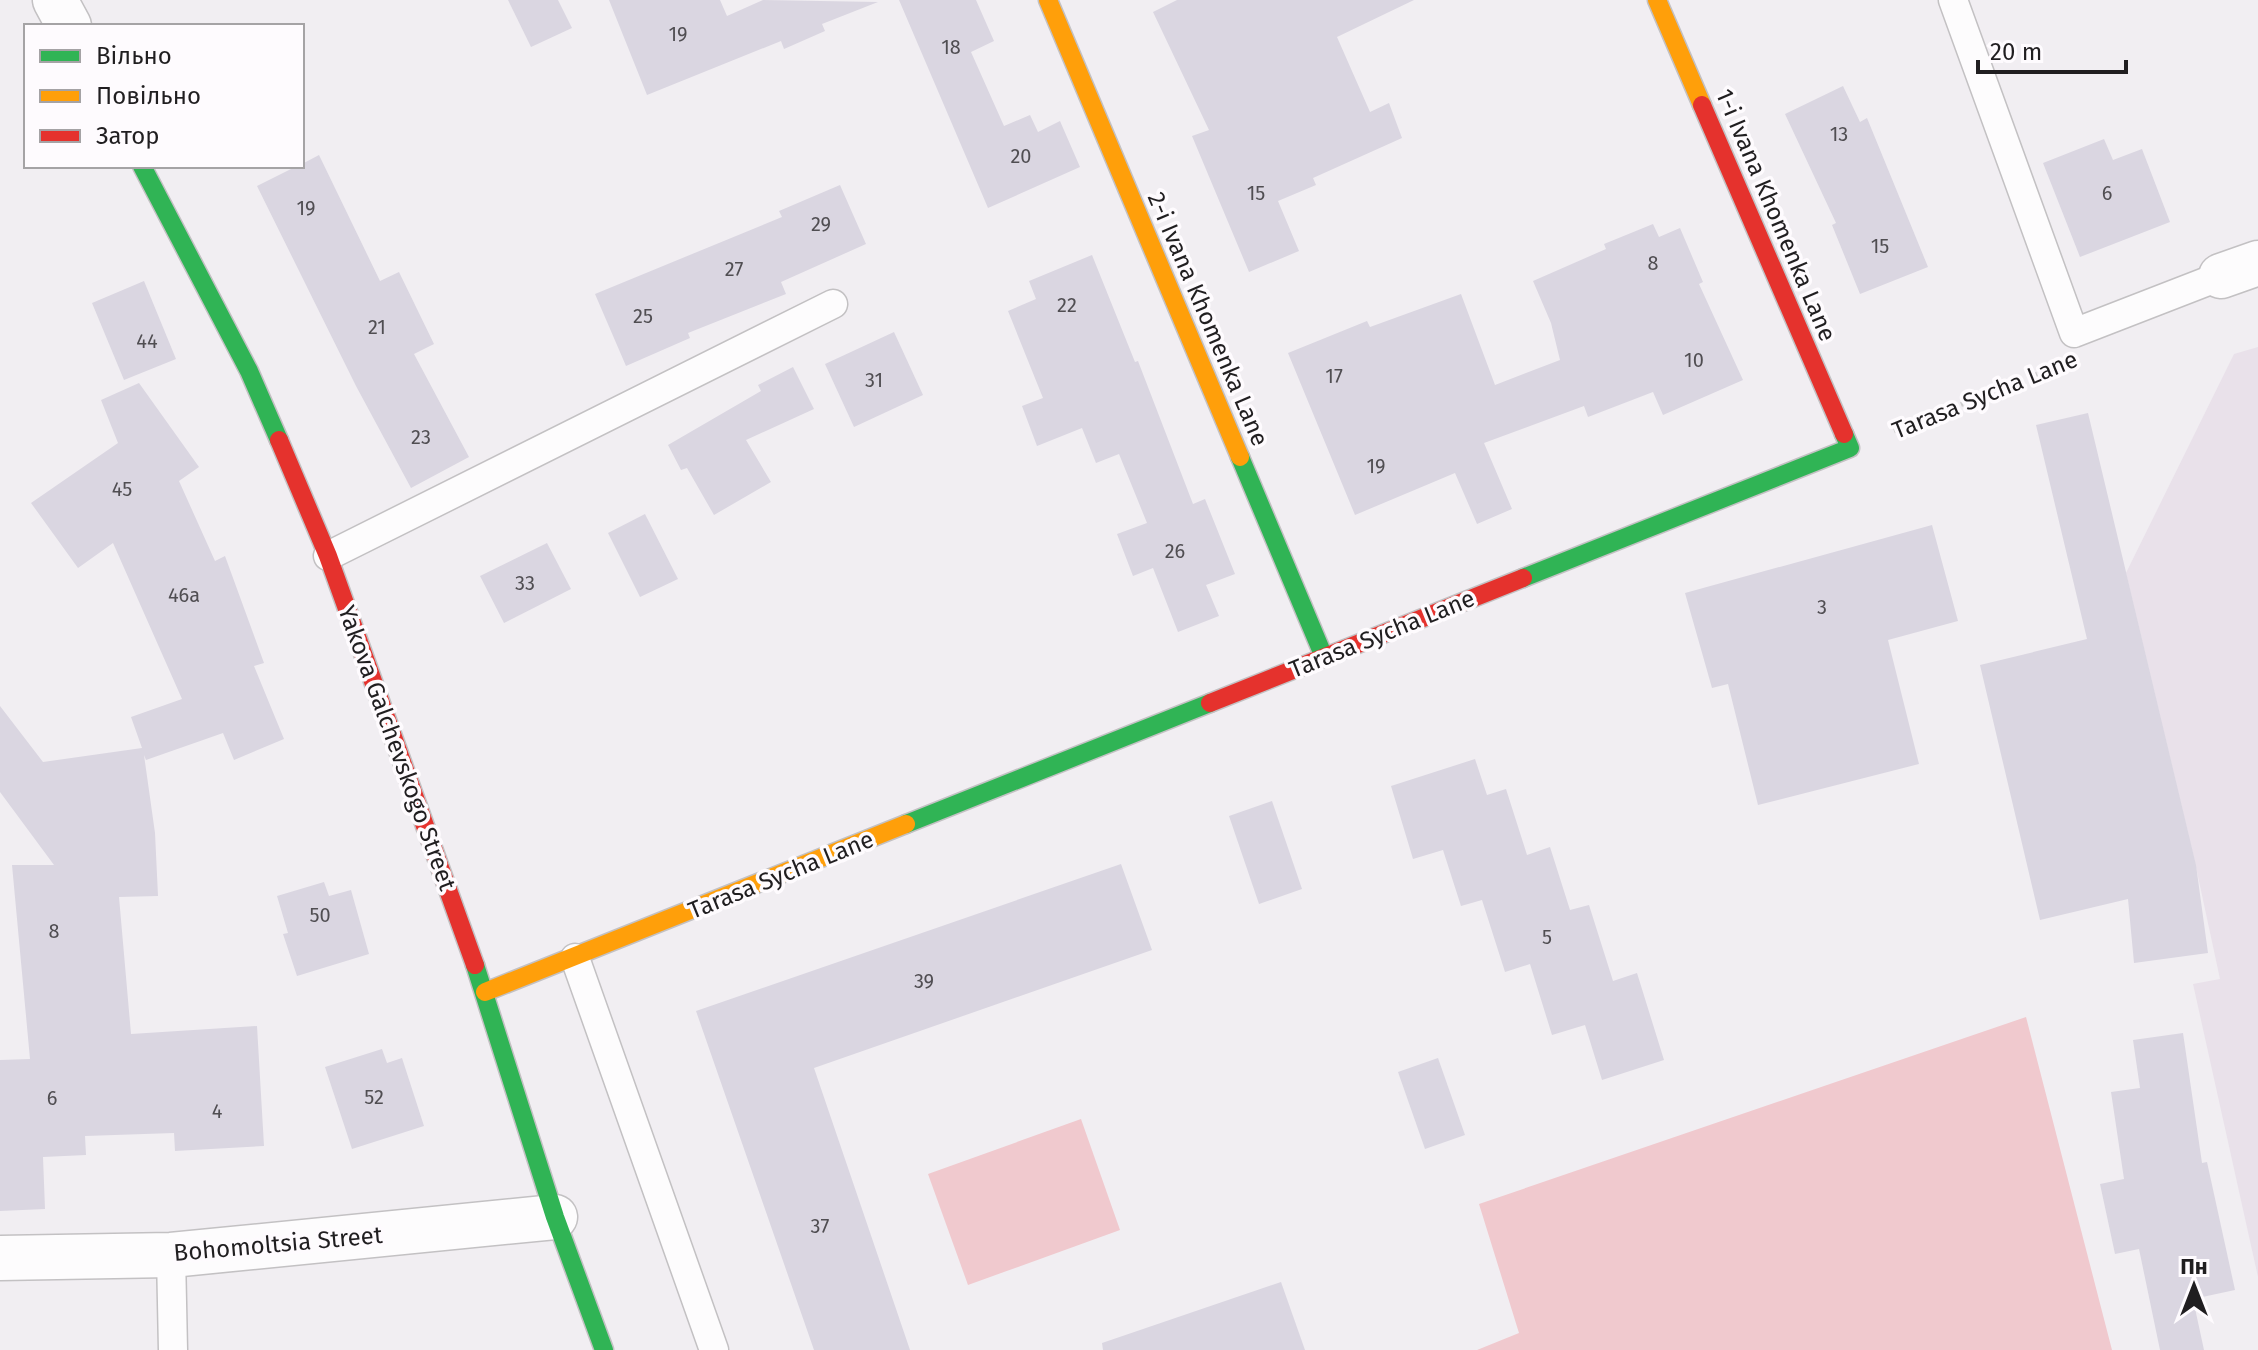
<svg xmlns="http://www.w3.org/2000/svg" width="2258" height="1350" font-family="'Fira Sans',sans-serif">
<style>
.built{fill:#e9e1ea}
.green{fill:#f0c9ce}
.building{fill:#dad6e1}
.lines{fill:none;stroke-linecap:round;stroke-linejoin:round}
.lane-casing{stroke:#c3c1c3;stroke-width:31}
.street-casing{stroke:#c3c1c3;stroke-width:47}
.fast-casing{stroke:#c3c1c3;stroke-width:21}
.slow-casing{stroke:#c3c1c3;stroke-width:21}
.jam-casing{stroke:#c3c1c3;stroke-width:21}
.path{stroke:#cecdce;stroke-width:5;stroke-dasharray:2 6;stroke-linecap:butt}
.lane{stroke:#fdfcfd;stroke-width:28}
.street{stroke:#fdfcfd;stroke-width:44}
.fast{stroke:#30b455;stroke-width:18}
.slow{stroke:#ff9f0a;stroke-width:18}
.jam{stroke:#e5322d;stroke-width:18}
.labels{text-anchor:middle;dominant-baseline:central;stroke-width:7;stroke-linejoin:round;paint-order:stroke}
.number-label{font-size:20px;fill:#504e52}
.street-label{font-size:24px;fill:#201e20;stroke:#fefbfe}
</style>
<rect width="100%" height="100%" fill="#f1eef2"/>
<path class="built" d="M2258,347V1277L2193,984L2220,979L2194,858L2126,573L2234,354Z"/>
<g class="green">
<path d="M2026,1017L2112,1350H1477L1519,1333L1479,1204Z"/>
<path d="M1081,1119L1120,1230L968,1285L928,1174Z"/>
</g>
<g class="building">
<path d="M508,0H558L572,28L531,47Z"/>
<path d="M609,0H720L727,16L763,0L878,2L822,24L825,31L784,49L781,41L647,95Z"/>
<path d="M899,0H976L994,41L971,52L1004,126L1030,115L1038,132L1060,121L1080,167L988,208Z"/>
<path d="M1177,0H1414L1337,37L1370,112L1389,103L1402,138L1313,178L1316,185L1278,201L1299,251L1249,272L1192,136L1209,130L1153,12Z"/>
<path d="M1843,86L1860,122L1867,118L1928,267L1860,294L1832,225L1836,223L1785,114Z"/>
<path d="M2104,139L2113,160L2142,149L2170,222L2080,257L2043,163Z"/>
<path d="M319,155L380,281L399,272L434,344L414,354L469,457L411,488L356,386L257,186L297,166H302V164Z"/>
<path d="M840,185L866,244L781,282L786,294L688,333L690,338L626,366L595,294L782,217L779,211Z"/>
<path d="M1653,224L1659,237L1680,228L1703,282L1699,284L1743,380L1663,415L1653,392L1588,417L1584,406L1484,443L1512,509L1477,524L1455,473L1355,515L1288,353L1367,321L1370,327L1461,294L1495,385L1560,360L1551,323L1533,281L1606,249L1604,244Z"/>
<path d="M1092,255L1135,362L1138,361L1193,504L1205,499L1235,574L1206,585L1219,616L1178,632L1153,568L1133,576L1117,534L1147,523L1119,454L1096,463L1082,428L1037,446L1022,406L1043,398L1008,311L1036,299L1029,281Z"/>
<path d="M144,281L176,359L124,380L92,303Z"/>
<path d="M894,332L923,395L854,427L825,364Z"/>
<path d="M793,367L814,409L746,440L771,482L714,515L687,468L681,470L668,445L761,391L758,385Z"/>
<path d="M139,383L199,467L179,481L215,561L225,556L264,663L254,666L284,739L234,760L223,733L146,760L144,755L155,833L158,896L119,897L131,1034L257,1026L264,1146L175,1151L174,1133L85,1136L86,1155L43,1157L45,1209L0,1211V1060L30,1059L12,865H54L0,792V706L43,762L142,748L131,717L182,699L113,543L78,568L31,503L118,443L101,400Z"/>
<path d="M2088,413L2196,865L2208,953L2134,963L2128,899L2040,920L1980,665L2087,639L2036,425Z"/>
<path d="M645,514L678,579L640,597L608,533Z"/>
<path d="M1932,525L1958,621L1888,640L1919,764L1758,805L1728,684L1712,688L1685,593Z"/>
<path d="M547,543L571,589L504,623L480,576Z"/>
<path d="M1475,759L1487,795L1506,789L1527,855L1550,847L1570,910L1589,905L1613,981L1637,973L1664,1060L1602,1080L1585,1025L1552,1035L1530,964L1505,972L1482,900L1461,906L1443,850L1413,859L1391,786Z"/>
<path d="M1272,801L1302,889L1259,904L1229,816Z"/>
<path d="M1121,864L1152,950L814,1068L910,1350H814L696,1011Z"/>
<path d="M324,882L329,896L351,890L369,954L297,976L283,934L288,933L277,896Z"/>
<path d="M2183,1033L2202,1163L2207,1162L2235,1290L2193,1299L2204,1350H2160L2139,1249L2115,1254L2100,1184L2124,1179L2111,1092L2140,1088L2133,1040Z"/>
<path d="M382,1049L387,1063L402,1058L424,1126L352,1149L325,1067Z"/>
<path d="M1438,1058L1465,1135L1425,1149L1398,1072Z"/>
<path d="M1281,1282L1305,1350H1103L1102,1343Z"/>
</g>
<g class="lines">
<defs>
<g id="lane">
<path d="M1953,0L2074,333L2221,276"/>
<path d="M328,556L833,304"/>
<path d="M575,958L714,1350"/>
<path d="M171,1255L173,1350"/>
</g>
<g id="street">
<path d="M55,0L69,26"/>
<path d="M2221,276L2258,263"/>
<path d="M0,1258L171,1255L555,1217"/>
</g>
<g id="fast">
<path d="M142,166L249,371L279,440"/>
<path d="M1240,457L1324,657"/>
<path d="M1523,578L1850,448L1844,434"/>
<path d="M906,824L1210,703"/>
<path d="M475,965L555,1217L604,1350"/>
</g>
<g id="slow">
<path d="M1048,0L1240,457"/>
<path d="M1657,0L1702,105"/>
<path d="M485,992L906,824"/>
</g>
<g id="jam">
<path d="M1702,105L1844,434"/>
<path d="M279,440L328,556L475,965"/>
<path d="M1210,703L1523,578"/>
</g>
</defs>
<use href="#lane" class="lane-casing"/>
<use href="#street" class="street-casing"/>
<use href="#fast" class="fast-casing"/>
<use href="#slow" class="slow-casing"/>
<use href="#jam" class="jam-casing"/>
<path class="path" d="M1894,431L2056,367"/>
<use href="#lane" class="lane"/>
<use href="#street" class="street"/>
<use href="#fast" class="fast"/>
<use href="#slow" class="slow"/>
<use href="#jam" class="jam"/>
</g>
<g class="labels">
<g class="number-label">
<text x="678" y="34">19</text>
<text x="951" y="47">18</text>
<text x="1839" y="134">13</text>
<text x="1021" y="156">20</text>
<text x="1256" y="193">15</text>
<text x="2107" y="193">6</text>
<text x="306" y="208">19</text>
<text x="821" y="224">29</text>
<text x="1880" y="246">15</text>
<text x="1653" y="263">8</text>
<text x="734" y="269">27</text>
<text x="1067" y="305">22</text>
<text x="643" y="316">25</text>
<text x="377" y="327">21</text>
<text x="147" y="341">44</text>
<text x="1694" y="360">10</text>
<text x="1334" y="376">17</text>
<text x="874" y="380">31</text>
<text x="421" y="437">23</text>
<text x="1376" y="466">19</text>
<text x="122" y="489">45</text>
<text x="1175" y="551">26</text>
<text x="525" y="583">33</text>
<text x="184" y="595">46а</text>
<text x="1822" y="607">3</text>
<text x="320" y="915">50</text>
<text x="54" y="931">8</text>
<text x="1547" y="937">5</text>
<text x="924" y="981">39</text>
<text x="374" y="1097">52</text>
<text x="52" y="1098">6</text>
<text x="217" y="1111">4</text>
<text x="820" y="1226">37</text>
</g>
<g class="street-label">
<text transform="translate(1776 215) rotate(67)">1-i Ivana Khomenka Lane</text>
<text transform="translate(1208 319) rotate(67)">2-i Ivana Khomenka Lane</text>
<text transform="translate(1985 395) rotate(-22)">Tarasa Sycha Lane</text>
<text transform="translate(1382 634) rotate(-22)">Tarasa Sycha Lane</text>
<text transform="translate(397 748) rotate(70)">Yakova Galchevskogo Street</text>
<text transform="translate(781 875) rotate(-22)">Tarasa Sycha Lane</text>
<text transform="translate(278 1244) rotate(-5)">Bohomoltsia Street</text>
</g>
</g>
<rect x="24" y="24" width="280" height="144" fill="#fefbfe" stroke="#a5a3a5" stroke-width="2"/>
<rect x="40" y="50" width="40" height="12" fill="#30b455" stroke="#a5a3a5" stroke-width="2"/>
<text x="96" y="64" font-size="24" fill="#201e20">Вільно</text>
<rect x="40" y="90" width="40" height="12" fill="#ff9f0a" stroke="#a5a3a5" stroke-width="2"/>
<text x="96" y="104" font-size="24" fill="#201e20">Повільно</text>
<rect x="40" y="130" width="40" height="12" fill="#e5322d" stroke="#a5a3a5" stroke-width="2"/>
<text x="96" y="144" font-size="24" fill="#201e20">Затор</text>
<g transform="translate(2194 1286)" stroke="#fefbfe" stroke-width="6" paint-order="stroke">
<path d="M0-6L14 30L0 20L-14 30Z" fill="#201e20"/>
<text y="-12" font-size="22" font-weight="bold" text-anchor="middle" fill="#201e20">Пн</text>
</g>
<path d="M1978 60v12h148v-12" fill="none" stroke="#201e20" stroke-width="4"/>
<text x="1990" y="60" font-size="24" fill="#201e20" stroke="#fefbfe" stroke-width="6" paint-order="stroke">20 m</text>
</svg>
